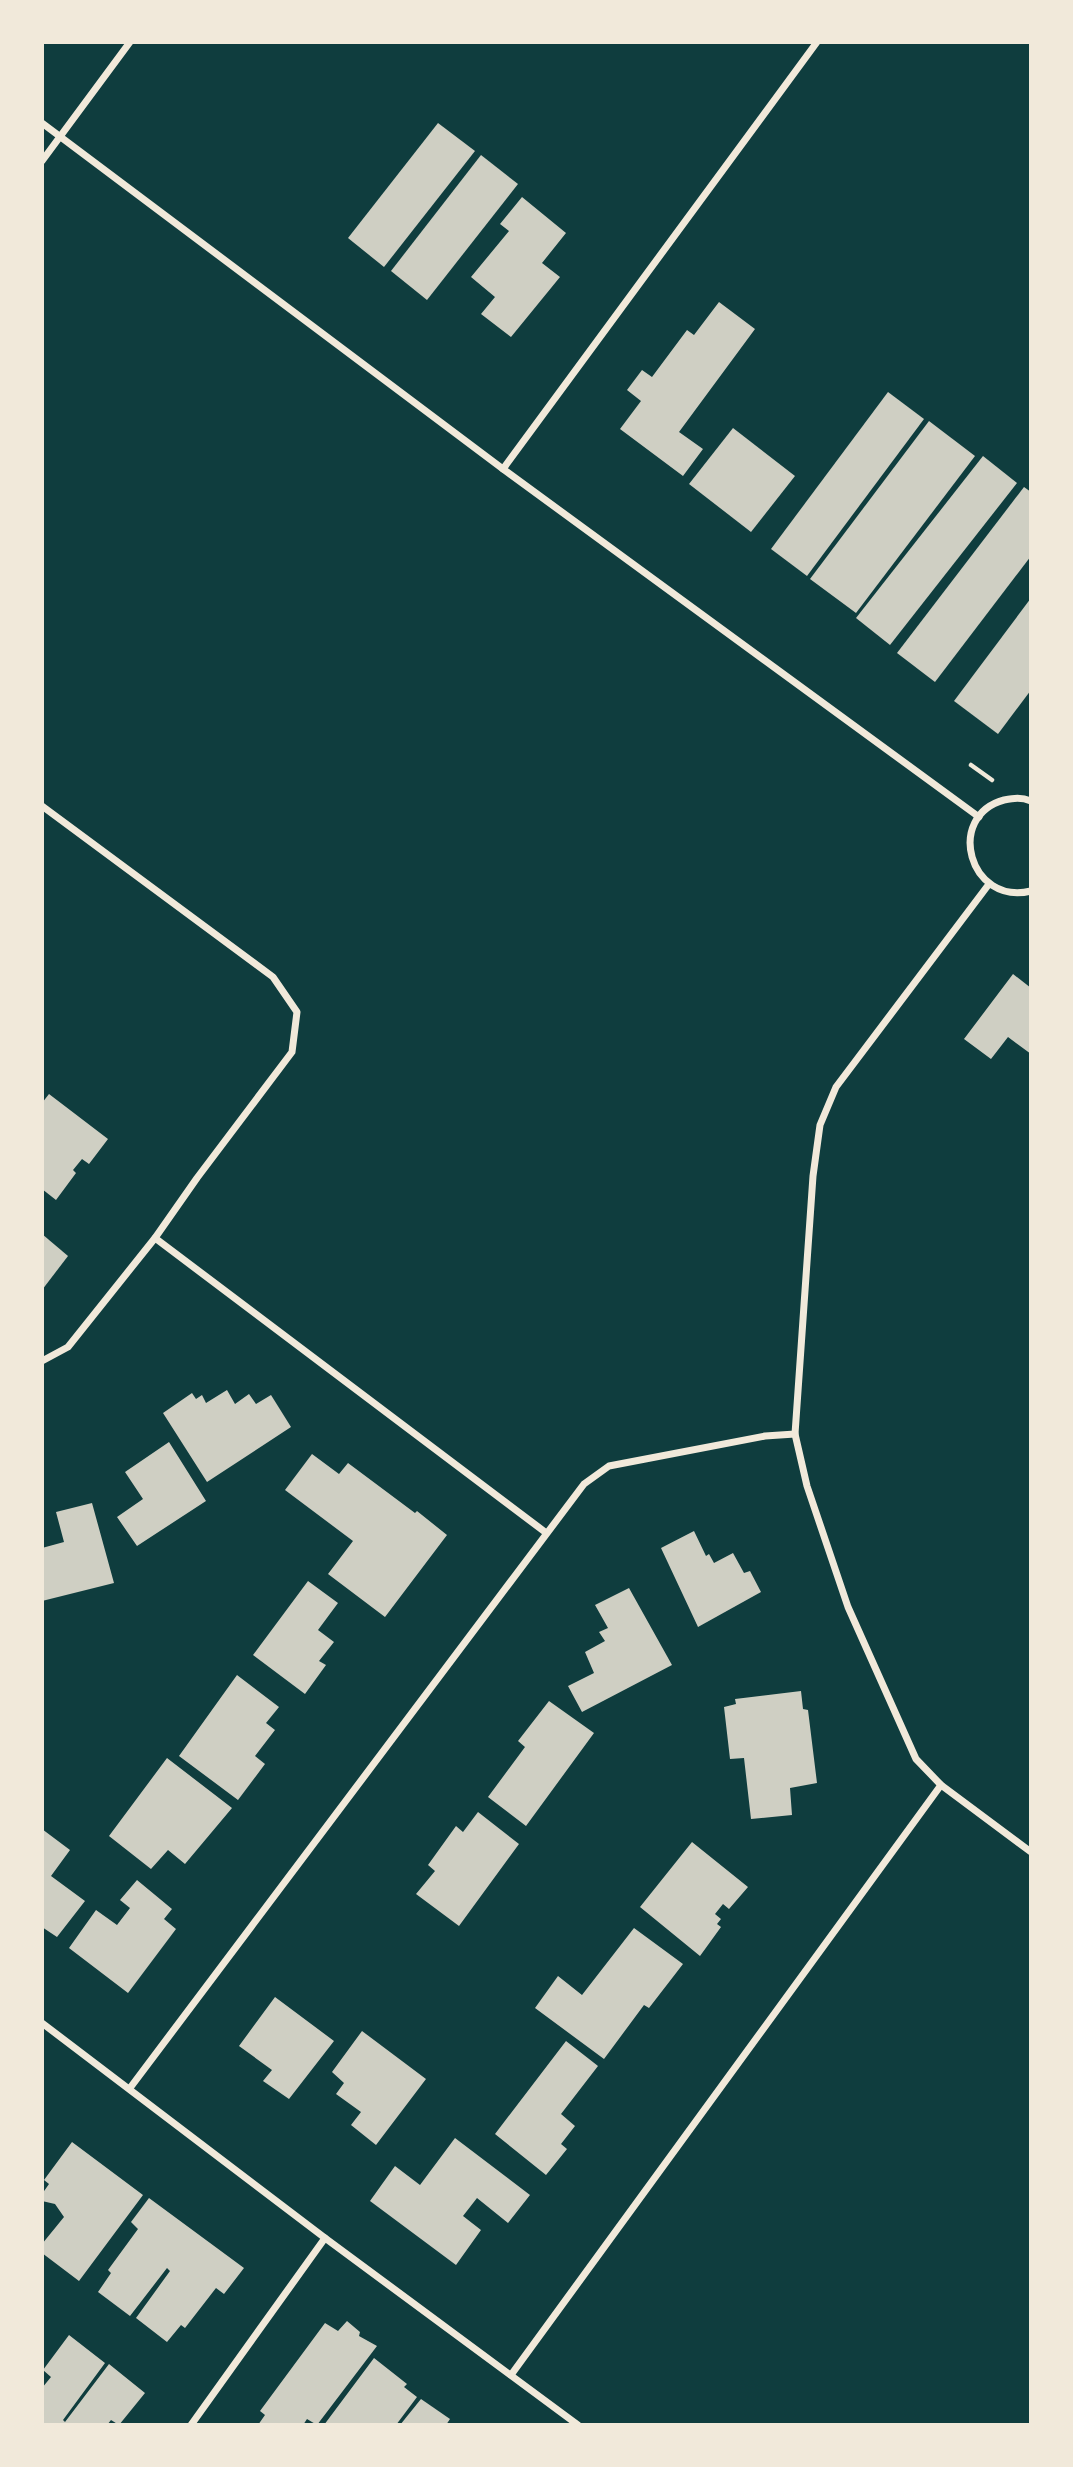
<svg xmlns="http://www.w3.org/2000/svg" width="1073" height="2467" font-family="'Varela Round',sans-serif">
<style>
.building{fill:#cfcfc3}
.lines{fill:none;stroke-linecap:round;stroke-linejoin:round}
.path{stroke:#f1e9da;stroke-width:4.5}
.minor{stroke:#f1e9da;stroke-width:7}
</style>
<rect width="100%" height="100%" fill="#0f3d3e"/>
<g class="building">
<path d="M438,123L475,151L384,267L348,238Z"/>
<path d="M481,155L518,184L427,300L391,271Z"/>
<path d="M522,197L566,233L542,263L560,277L511,337L481,314L495,297L471,277L509,231L500,224Z"/>
<path d="M719,302L755,329L679,432L703,449L683,476L620,429L641,401L627,390L642,370L652,377L687,330L694,335Z"/>
<path d="M888,392L924,419L807,576L771,549Z"/>
<path d="M929,421L975,456L856,613L810,579Z"/>
<path d="M733,428L795,476L751,532L689,484Z"/>
<path d="M983,456L1017,483L890,645L856,618Z"/>
<path d="M1024,487L1031,492V556L935,682L897,653Z"/>
<path d="M1031,598V690L998,734L954,701Z"/>
<path d="M1013,974L1031,988V1054L1008,1037L991,1059L964,1039Z"/>
<path d="M49,1094L108,1139L89,1164L82,1159L73,1170L76,1173L56,1200L42,1189V1103Z"/>
<path d="M42,1234L68,1256L42,1290Z"/>
<path d="M227,1390L235,1404L249,1394L256,1404L271,1395L291,1427L207,1482L163,1413L192,1393L196,1399L202,1395L206,1403Z"/>
<path d="M169,1442L206,1501L137,1546L117,1517L143,1499L125,1472Z"/>
<path d="M312,1454L339,1474L348,1463L415,1513L417,1511L447,1535L385,1617L328,1574L353,1541L285,1490Z"/>
<path d="M92,1503L114,1583L42,1601V1548L64,1542L56,1512Z"/>
<path d="M694,1531L706,1556L709,1554L714,1563L733,1553L744,1573L750,1571L761,1592L698,1627L661,1548Z"/>
<path d="M308,1581L338,1603L318,1630L334,1642L319,1661L326,1665L305,1694L253,1655Z"/>
<path d="M629,1588L672,1665L582,1712L568,1686L594,1673L585,1652L605,1641L599,1632L608,1628L595,1605Z"/>
<path d="M237,1675L279,1707L266,1723L275,1730L255,1756L265,1764L238,1800L179,1756Z"/>
<path d="M801,1691L803,1709L808,1710L817,1783L790,1788L792,1815L751,1819L744,1758L730,1759L724,1707L736,1704L735,1699Z"/>
<path d="M549,1701L594,1733L526,1826L488,1797L525,1747L518,1741Z"/>
<path d="M167,1758L232,1808L185,1864L168,1850L151,1869L109,1836Z"/>
<path d="M478,1812L519,1844L459,1926L416,1894L435,1871L428,1865L456,1826L463,1832Z"/>
<path d="M42,1829L70,1850L51,1876L85,1901L57,1937L42,1927Z"/>
<path d="M692,1842L748,1887L729,1909L723,1904L715,1914L721,1919L717,1924L721,1927L700,1956L640,1907Z"/>
<path d="M137,1880L172,1909L164,1919L176,1929L128,1993L69,1948L96,1910L117,1925L130,1908L120,1900Z"/>
<path d="M634,1928L683,1964L649,2008L644,2005L604,2059L535,2008L558,1976L582,1995Z"/>
<path d="M275,1997L334,2041L289,2099L263,2081L272,2070L239,2046Z"/>
<path d="M362,2031L426,2079L376,2145L351,2125L361,2112L336,2094L344,2083L332,2072Z"/>
<path d="M566,2041L598,2066L561,2114L575,2126L561,2144L567,2149L546,2175L495,2134Z"/>
<path d="M455,2138L530,2195L508,2223L477,2198L463,2216L481,2230L456,2265L370,2201L395,2166L420,2185Z"/>
<path d="M72,2142L143,2195L79,2281L42,2253V2244L64,2217L55,2204L42,2201V2194L49,2184L44,2180Z"/>
<path d="M149,2198L244,2268L224,2294L216,2288L185,2328L181,2325L167,2342L136,2318L170,2271L167,2268L130,2316L98,2292L111,2273L108,2270L138,2229L131,2222Z"/>
<path d="M347,2321L360,2332L359,2336L377,2346L317,2425L307,2419L303,2425H258L265,2415L260,2411L325,2323L338,2331Z"/>
<path d="M69,2335L105,2363L63,2420L65,2422L109,2364L145,2393L119,2425L111,2420L107,2425H42V2388L51,2377L43,2370Z"/>
<path d="M374,2358L407,2384L404,2387L417,2397L396,2425H324Z"/>
<path d="M421,2399L450,2419L446,2425H400Z"/>
</g>
<g class="lines">
<path class="path" d="M971,765L992,780"/>
<g class="minor">
<path d="M42,123L503,469L979,817"/>
<path d="M42,161L130,42"/>
<path d="M503,469L817,42"/>
<path d="M1031,801C1021,797 1014,798 1004,800C945,816 969,906 1031,891"/>
<path d="M42,806L273,977L297,1012L292,1052L197,1178L155,1238L68,1347L42,1361"/>
<path d="M989,884L836,1087L820,1125L813,1176L795,1434L807,1486L848,1607L916,1759L941,1785L1031,1852"/>
<path d="M155,1238L545,1532"/>
<path d="M42,2023L325,2238L578,2425"/>
<path d="M130,2088L584,1484L609,1466L765,1436L795,1434"/>
<path d="M511,2375L941,1785"/>
<path d="M191,2425L325,2238"/>
</g>
</g>
<rect width="1073" height="2467" fill="none" stroke="#f1e9da" stroke-width="88"/>
</svg>
